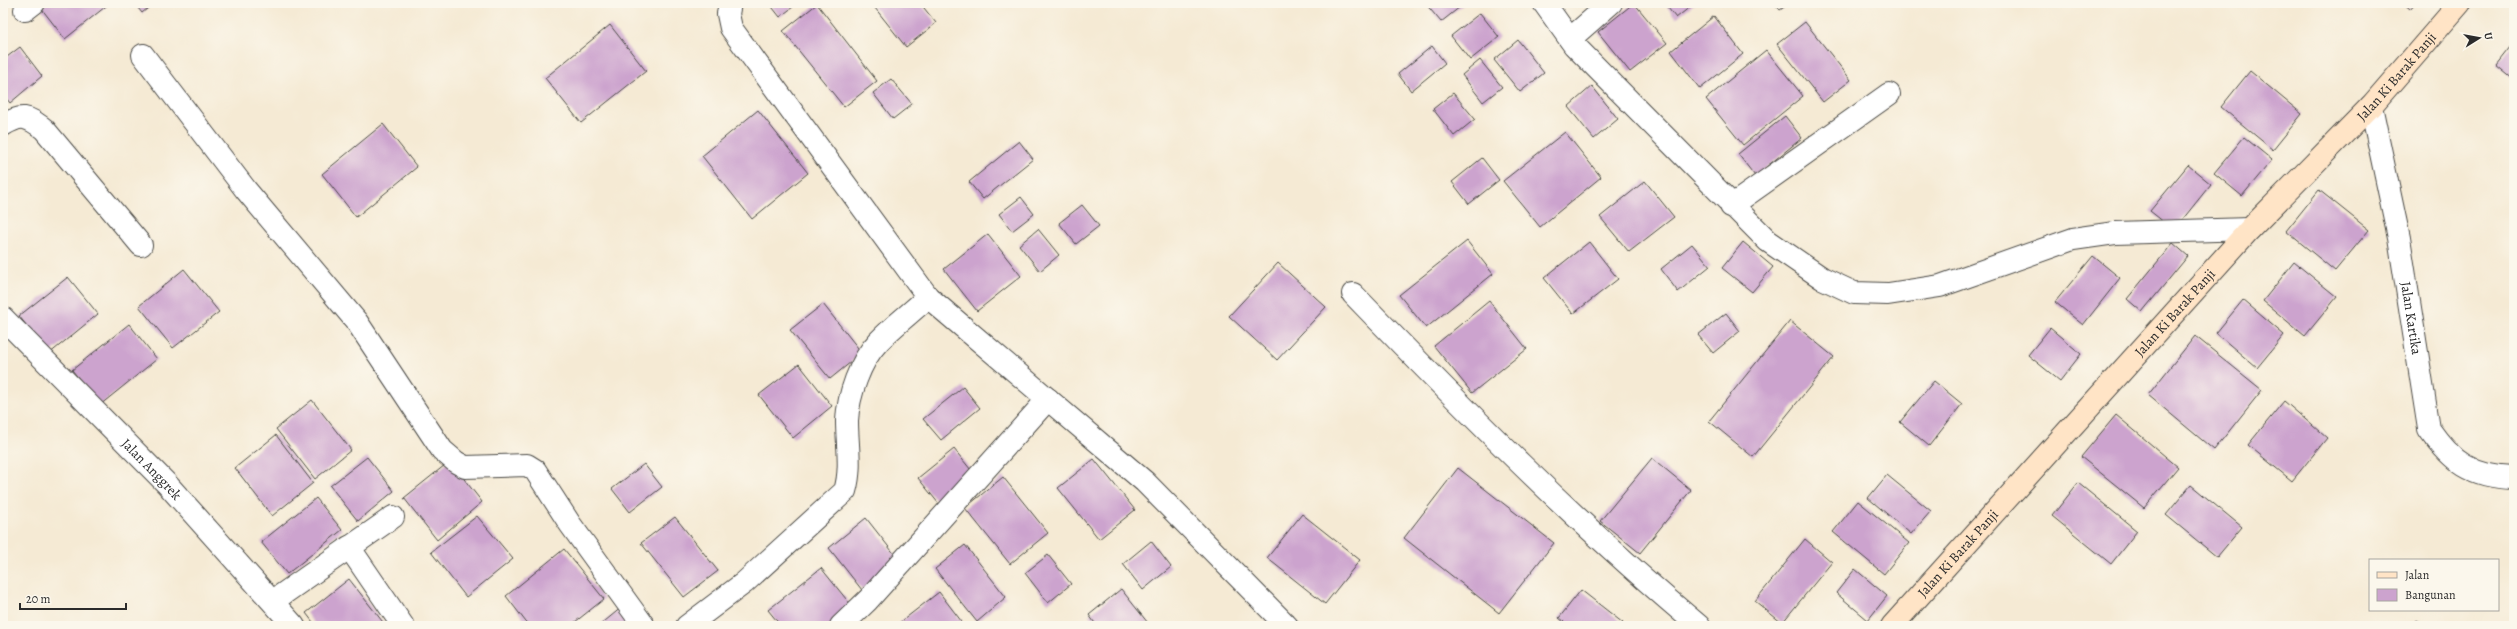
<svg xmlns="http://www.w3.org/2000/svg" width="2517" height="629" font-family="Alegreya,serif">
<style>
.building{fill:#cca3ce}
.lines{fill:none;stroke-linecap:round;stroke-linejoin:round}
.street-casing{stroke:#494844;stroke-width:24}
.secondary-casing{stroke:#494844;stroke-width:24}
.street{stroke:#fff;stroke-width:22}
.secondary{stroke:#ffe4c6;stroke-width:22}
.labels{text-anchor:middle;dominant-baseline:central;stroke-width:4;stroke-linejoin:round;paint-order:stroke}
.street-label{font-size:14px;fill:#2b2b2b;stroke:#fbf7ec}
</style>
<rect width="100%" height="100%" fill="#fbf7ec"/>
<filter id="ink" filterUnits="userSpaceOnUse"><feTurbulence type="fractalNoise" baseFrequency=".025" numOctaves="2"/><feDisplacementMap in="SourceGraphic" scale="8" xChannelSelector="R" yChannelSelector="G"/><feConvolveMatrix kernelMatrix="1 2 1 2 8 2 1 2 1" color-interpolation-filters="sRGB"/></filter>
<filter id="wash" filterUnits="userSpaceOnUse"><feTurbulence type="fractalNoise" baseFrequency=".012" numOctaves="4" result="noise"/><feDisplacementMap in="SourceGraphic" scale="16" xChannelSelector="R" yChannelSelector="G"/><feGaussianBlur stdDeviation="0.9" result="paint"/><feColorMatrix in="noise" values="0 0 0 0 0 0 0 0 0 0 0 0 0 0 0 0 0 1.4 0 .05"/><feComposite in="paint" operator="in"/></filter>
<g filter="url(#wash)">
<rect width="100%" height="100%" fill="#f5ead4"/>
<g id="blocks">
<g class="building">
<path d="M47,3H110L65,39L41,8Z"/>
<path d="M134,3H154L142,13Z"/>
<path d="M769,3H798L780,17Z"/>
<path d="M871,3H920L936,23L906,47Z"/>
<path d="M1425,3H1465L1441,22Z"/>
<path d="M1634,3L1667,43L1630,72L1598,32Z"/>
<path d="M1664,3H1695L1676,18Z"/>
<path d="M1774,3H1790L1780,10Z"/>
<path d="M2403,3H2415L2410,9Z"/>
<path d="M817,4L877,81L844,107L783,31Z"/>
<path d="M1480,13L1499,37L1470,60L1451,36Z"/>
<path d="M1714,16L1743,54L1700,89L1671,51Z"/>
<path d="M1805,22L1851,80L1823,102L1777,44Z"/>
<path d="M610,25L646,71L581,123L545,78Z"/>
<path d="M1518,40L1544,73L1520,92L1494,60Z"/>
<path d="M2514,42V80L2496,65Z"/>
<path d="M1432,46L1445,63L1411,91L1398,74Z"/>
<path d="M20,47L42,76L10,103L3,94V60Z"/>
<path d="M1766,50L1803,96L1743,145L1706,99Z"/>
<path d="M1480,60L1502,87L1483,102L1462,75Z"/>
<path d="M2250,71L2302,114L2273,150L2221,107Z"/>
<path d="M891,79L912,104L893,119L873,93Z"/>
<path d="M1592,86L1618,119L1594,139L1568,107Z"/>
<path d="M1453,93L1475,119L1454,136L1433,109Z"/>
<path d="M758,110L808,173L752,219L702,156Z"/>
<path d="M1785,116L1802,138L1755,176L1738,154Z"/>
<path d="M383,124L417,167L356,217L322,174Z"/>
<path d="M1565,132L1601,177L1540,227L1503,181Z"/>
<path d="M2244,137L2272,160L2242,196L2214,173Z"/>
<path d="M1019,141L1033,159L983,199L969,182Z"/>
<path d="M1482,158L1499,180L1469,204L1452,182Z"/>
<path d="M2188,165L2211,184L2174,230L2150,211Z"/>
<path d="M1645,181L1674,217L1629,252L1600,217Z"/>
<path d="M2319,190L2369,230L2335,271L2286,231Z"/>
<path d="M1021,197L1034,214L1012,231L999,214Z"/>
<path d="M1082,205L1099,226L1076,244L1059,223Z"/>
<path d="M1038,229L1059,255L1040,271L1019,245Z"/>
<path d="M988,234L1021,276L977,311L944,269Z"/>
<path d="M1467,241L1493,274L1426,328L1399,295Z"/>
<path d="M1589,242L1618,279L1573,314L1544,278Z"/>
<path d="M1743,242L1773,267L1752,292L1722,268Z"/>
<path d="M2173,243L2188,256L2142,312L2127,299Z"/>
<path d="M1692,244L1710,266L1678,292L1661,269Z"/>
<path d="M2093,256L2120,278L2083,325L2055,302Z"/>
<path d="M2294,262L2337,297L2305,336L2263,301Z"/>
<path d="M1278,263L1326,307L1277,360L1229,316Z"/>
<path d="M184,269L219,312L173,348L139,306Z"/>
<path d="M68,277L98,314L49,354L19,316Z"/>
<path d="M2243,300L2284,335L2257,368L2216,333Z"/>
<path d="M1489,301L1527,349L1472,393L1434,346Z"/>
<path d="M823,304L862,353L830,379L790,330Z"/>
<path d="M1726,313L1740,331L1713,353L1698,335Z"/>
<path d="M1790,321L1834,357L1753,457L1709,421Z"/>
<path d="M129,324L157,359L100,405L72,370Z"/>
<path d="M2050,328L2081,354L2060,381L2028,355Z"/>
<path d="M2195,336L2262,390L2214,450L2148,395Z"/>
<path d="M799,364L832,406L793,438L759,395Z"/>
<path d="M1934,381L1962,404L1929,446L1900,422Z"/>
<path d="M963,387L980,408L941,440L923,419Z"/>
<path d="M312,400L351,450L315,479L276,429Z"/>
<path d="M2284,401L2327,438L2292,481L2248,445Z"/>
<path d="M2116,415L2178,467L2144,508L2081,457Z"/>
<path d="M276,435L313,483L272,516L235,468Z"/>
<path d="M954,449L975,475L939,504L918,478Z"/>
<path d="M367,457L394,491L358,521L330,486Z"/>
<path d="M1652,458L1691,490L1640,553L1600,521Z"/>
<path d="M1094,459L1135,510L1099,539L1058,488Z"/>
<path d="M450,461L482,502L437,540L404,498Z"/>
<path d="M644,464L662,487L630,512L612,489Z"/>
<path d="M1458,468L1554,543L1499,613L1404,538Z"/>
<path d="M1887,475L1931,511L1911,534L1868,498Z"/>
<path d="M1003,477L1048,533L1010,564L965,508Z"/>
<path d="M2078,483L2137,531L2111,564L2052,516Z"/>
<path d="M2191,485L2242,527L2217,557L2166,515Z"/>
<path d="M316,498L342,530L287,574L261,542Z"/>
<path d="M1858,501L1909,543L1884,574L1833,532Z"/>
<path d="M1302,514L1360,560L1325,604L1267,558Z"/>
<path d="M477,516L513,559L466,597L431,552Z"/>
<path d="M675,517L718,571L684,597L641,543Z"/>
<path d="M866,518L899,560L862,590L829,548Z"/>
<path d="M1805,539L1832,562L1782,623L1755,601Z"/>
<path d="M1151,541L1171,567L1143,590L1123,564Z"/>
<path d="M965,545L1006,597L977,622L935,569Z"/>
<path d="M564,549L604,599L570,626H529L506,596Z"/>
<path d="M1048,555L1071,584L1048,603L1025,573Z"/>
<path d="M821,568L855,610L834,626H781L768,610Z"/>
<path d="M1855,569L1887,596L1868,620L1836,593Z"/>
<path d="M349,579L386,626H316L306,613Z"/>
<path d="M1121,589L1148,623L1144,626H1097L1089,615Z"/>
<path d="M1581,590L1623,623L1621,626H1569L1559,618Z"/>
<path d="M939,592L965,626H900L898,624Z"/>
<path d="M622,607L638,626H599Z"/>
<path d="M2417,621L2423,626H2413Z"/>
</g>
</g>
</g>
<g filter="url(#ink)">
<use href="#blocks" fill-opacity="0" stroke="#494844" stroke-width="1"/>
<g class="lines">
<defs>
<g id="street">
<path d="M730,3L728,14L731,28L928,297L1145,482L1287,626"/>
<path d="M1544,3L1574,45L1768,241L1822,278L1854,293L1888,294L1940,286L2073,239L2115,233L2250,229"/>
<path d="M25,10L34,3"/>
<path d="M1570,39L1611,3"/>
<path d="M143,55L246,190L357,322L442,450L456,462L465,467L527,465L535,470L570,524L644,626"/>
<path id="s1" d="M2371,106L2399,238L2429,429C2452,462 2472,477 2514,478"/>
<path d="M3,125C22,114 27,116 44,129L141,245"/>
<path d="M1731,206L1889,94"/>
<path d="M1353,294C1464,409 1576,523 1699,626"/>
<path id="s2" d="M3,318L166,483L294,626"/>
<path d="M349,547L403,626"/>
<path d="M273,601L393,517"/>
<path d="M687,626L744,583L845,491C852,468 847,445 847,421C848,396 860,361 878,342C893,326 912,312 928,297"/>
<path d="M841,626L868,600L1048,399"/>
</g>
<g id="secondary">
<path id="s3" d="M1892,626L2250,229L2371,106L2460,3"/>
</g>
</defs>
<use href="#street" class="street-casing"/>
<use href="#secondary" class="secondary-casing"/>
<use href="#street" class="street"/>
<use href="#secondary" class="secondary"/>
</g>
</g>
<g class="labels">
<g class="street-label">
<text stroke="none"><textPath href="#s3" startOffset="746">Jalan Ki Barak Panji</textPath></text>
<text stroke="none"><textPath href="#s3" startOffset="422">Jalan Ki Barak Panji</textPath></text>
<text stroke="none"><textPath href="#s1" startOffset="216">Jalan Kartika</textPath></text>
<text stroke="none"><textPath href="#s2" startOffset="212">Jalan Anggrek</textPath></text>
<text stroke="none"><textPath href="#s3" startOffset="98">Jalan Ki Barak Panji</textPath></text>
</g>
</g>
<rect width="2517" height="629" fill="none" stroke="#fbf7ec" stroke-width="16"/>
<rect x="2369" y="559" width="130" height="52" fill="#fbf7ec" stroke="#a8a59f"/>
<rect x="2377" y="572" width="20" height="6" fill="#ffe4c6" stroke="#a8a59f"/>
<text x="2405" y="579" font-size="12" fill="#2b2b2b">Jalan</text>
<rect x="2377" y="589" width="20" height="12" fill="#cca3ce" stroke="#a8a59f"/>
<text x="2405" y="599" font-size="12" fill="#2b2b2b">Bangunan</text>
<g transform="translate(2479 38) rotate(79)" stroke="#fbf7ec" stroke-width="3" paint-order="stroke">
<path d="M0-3L7 15L0 10L-7 15Z" fill="#2b2b2b"/>
<text y="-6" font-size="11" font-weight="bold" text-anchor="middle" fill="#2b2b2b">U</text>
</g>
<path d="M20 603v6h106v-6" fill="none" stroke="#2b2b2b" stroke-width="2"/>
<text x="26" y="603" font-size="12" fill="#2b2b2b" stroke="#fbf7ec" stroke-width="3" paint-order="stroke">20 m</text>
</svg>
